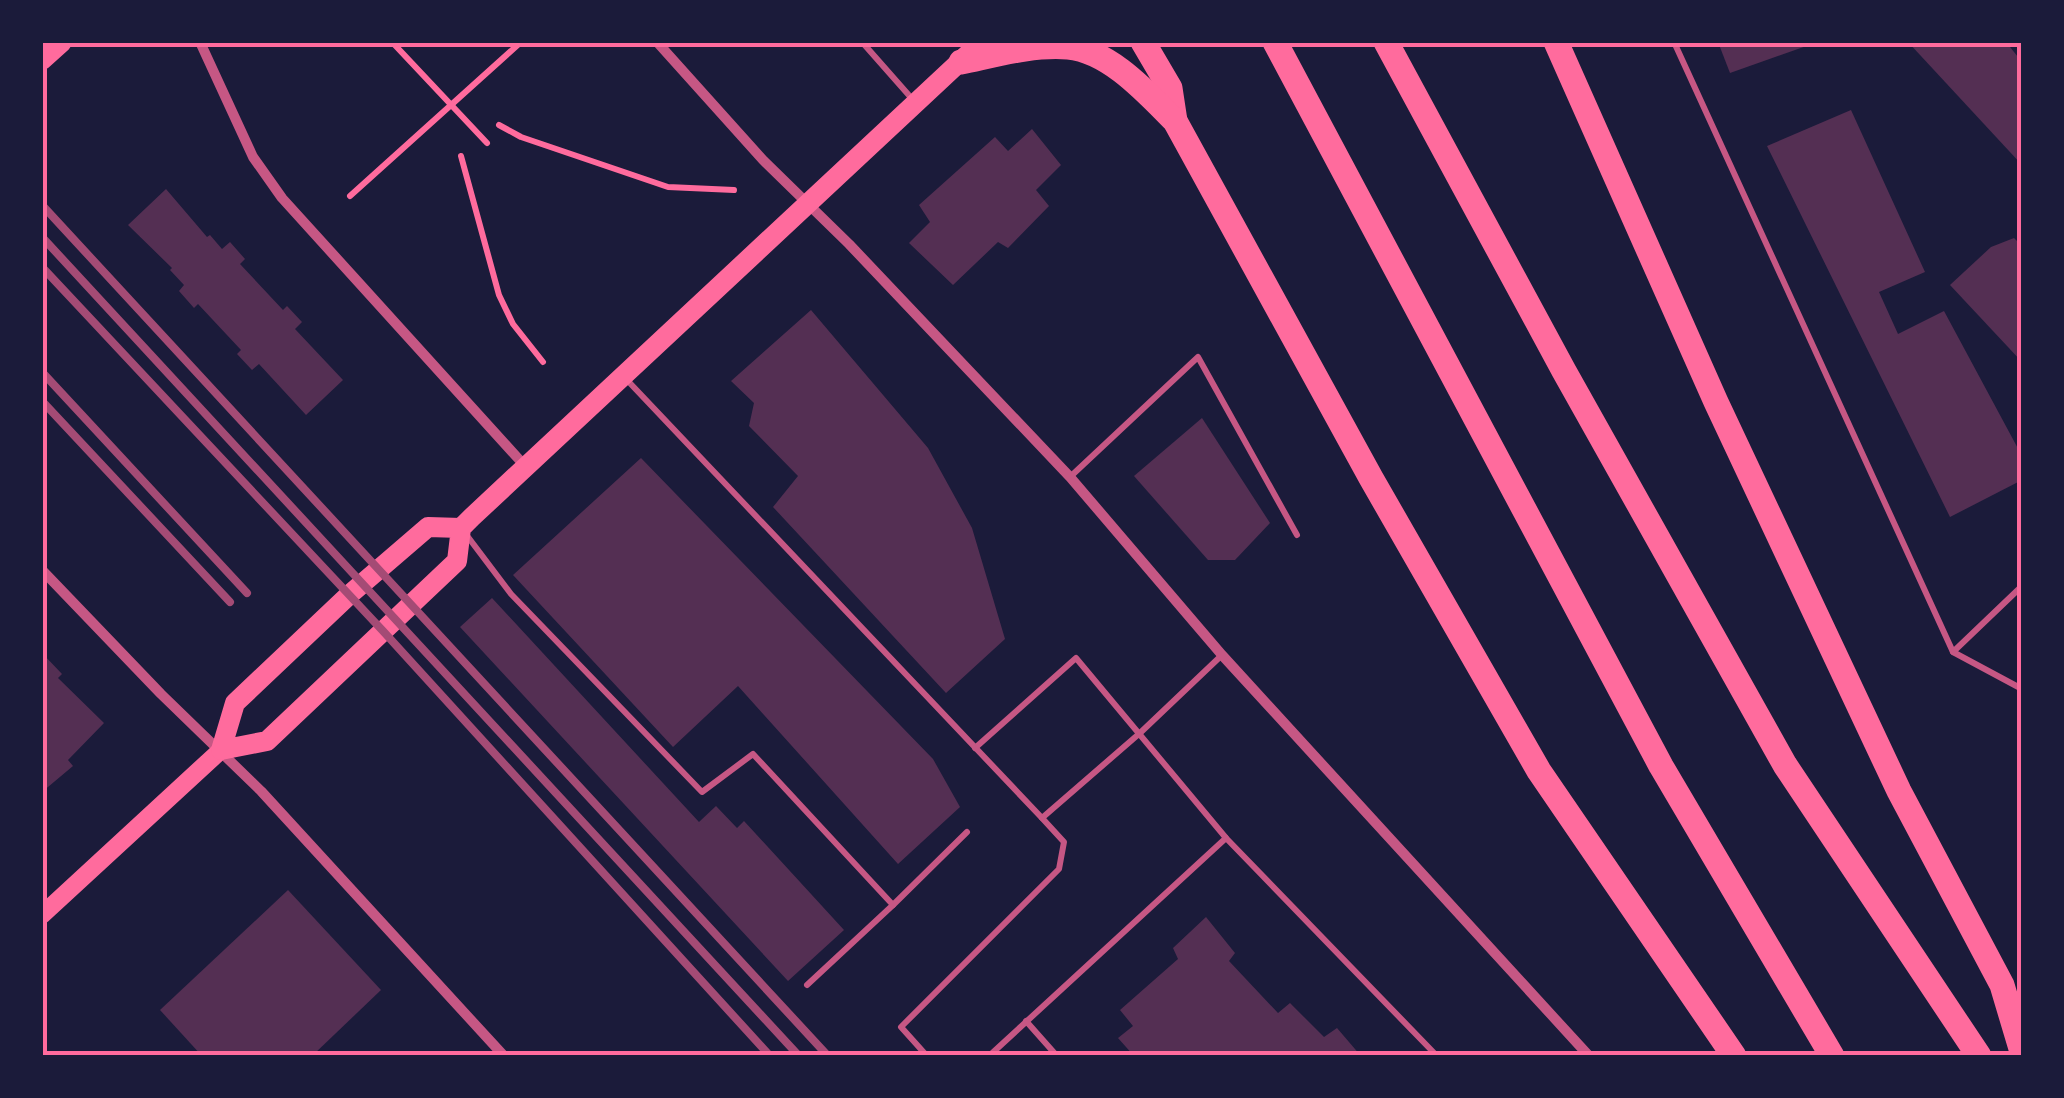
<svg xmlns="http://www.w3.org/2000/svg" width="2064" height="1098" font-family="Merriweather,serif">
<style>
.building{fill:#542f53}
.lines{fill:none;stroke-linecap:round;stroke-linejoin:round}
.path{stroke:#ff6b9d;stroke-width:6}
.service{stroke:#c65784;stroke-width:6}
.minor{stroke:#c65784;stroke-width:10}
.secondary{stroke:#ff6b9d;stroke-width:18}
.primary{stroke:#ff6b9d;stroke-width:20}
.motorway{stroke:#ff6b9d;stroke-width:25}
.rail{stroke:#a44b75;stroke-width:8}
.neatline{fill:none;stroke:#ff6b9d;stroke-width:4}
</style>
<rect width="100%" height="100%" fill="#1b1b3a"/>
<g class="building">
<path d="M1718,42H1815V43L1730,73Z"/>
<path d="M1908,42H2006L2022,62V165Z"/>
<path d="M1851,110L1925,272L1879,292L1898,334L1944,311L2022,456V480L1950,517L1767,146Z"/>
<path d="M1032,129L1061,165L1036,190L1049,206L1008,248L998,242L953,285L909,243L930,222L919,205L995,137L1008,151Z"/>
<path d="M166,189L207,237L210,235L222,249L230,242L245,259L240,264L283,310L287,306L302,322L295,329L343,380L306,415L259,364L252,370L237,354L241,350L198,304L194,308L179,291L184,285L170,270L172,268L128,225Z"/>
<path d="M2014,238L2022,246V362L1950,285L1991,247Z"/>
<path d="M811,310L928,448L972,528L1005,639L946,693L773,507L798,476L749,426L754,403L731,381Z"/>
<path d="M1202,418L1270,523L1235,560H1208L1134,476Z"/>
<path d="M641,458L933,759L960,807L898,864L738,686L673,747L513,575Z"/>
<path d="M492,598L699,822L716,806L737,828L744,821L844,930L788,981L460,627Z"/>
<path d="M42,653L62,674L58,678L104,723L68,760L73,766L42,792Z"/>
<path d="M288,890L381,990L312,1056H202L160,1010Z"/>
<path d="M1206,917L1235,953L1229,961L1278,1013L1290,1003L1324,1037L1337,1028L1361,1056H1134L1118,1038L1133,1026L1120,1010L1178,959L1173,948Z"/>
</g>
<g class="lines">
<g class="path">
<path d="M392,42L487,143"/>
<path d="M499,125L521,137L668,187L734,190"/>
<path d="M461,156L499,295L513,324L543,362"/>
<path d="M350,196L521,42"/>
</g>
<g class="service">
<path d="M862,42L914,101"/>
<path d="M1674,42L1953,652L2022,689"/>
<path d="M627,380L1042,818"/>
<path d="M1070,477L1198,357L1297,535"/>
<path d="M465,533L511,594L702,792L753,754L893,905L807,985"/>
<path d="M1953,652L2022,586"/>
<path d="M975,748L1076,658L1226,838L1437,1056"/>
<path d="M893,905L967,832"/>
<path d="M1026,1021L1057,1056"/>
<path d="M927,1056L901,1027L1059,869L1064,842L1042,818L1140,733L1222,655"/>
<path d="M989,1056L1226,838"/>
</g>
<g class="minor">
<path d="M200,42L253,157L282,198L525,466"/>
<path d="M657,42L763,160L849,244L1070,477L1222,655L1589,1056"/>
<path d="M42,570L161,694L261,791L504,1056"/>
</g>
<path class="secondary" d="M42,915L221,750"/>
<g class="primary">
<path d="M42,60L62,42"/>
<path d="M461,528L428,527L349,595L235,703L221,750L267,741L457,561L461,528L472,517L981,42"/>
</g>
<g class="motorway">
<path d="M1143,42L1170,88L1175,121"/>
<path d="M1275,42L1661,766L1832,1056"/>
<path d="M1386,42L1564,371L1785,765L1979,1056"/>
<path d="M1556,42L1716,402L1899,791L2002,985L2022,1052"/>
<path d="M961,62C995,55 1033,44 1068,47C1110,51 1147,93 1175,121L1371,478L1539,771L1734,1056"/>
</g>
<g class="rail">
<path d="M42,205L828,1056"/>
<path d="M42,237L799,1056"/>
<path d="M42,267L383,631L770,1056"/>
<path d="M42,372L247,593"/>
<path d="M42,401L230,602"/>
</g>
</g>
<rect width="2064" height="1098" fill="none" stroke="#1b1b3a" stroke-width="90"/>
<rect x="45" y="45" width="1974" height="1008" class="neatline"/>
</svg>
